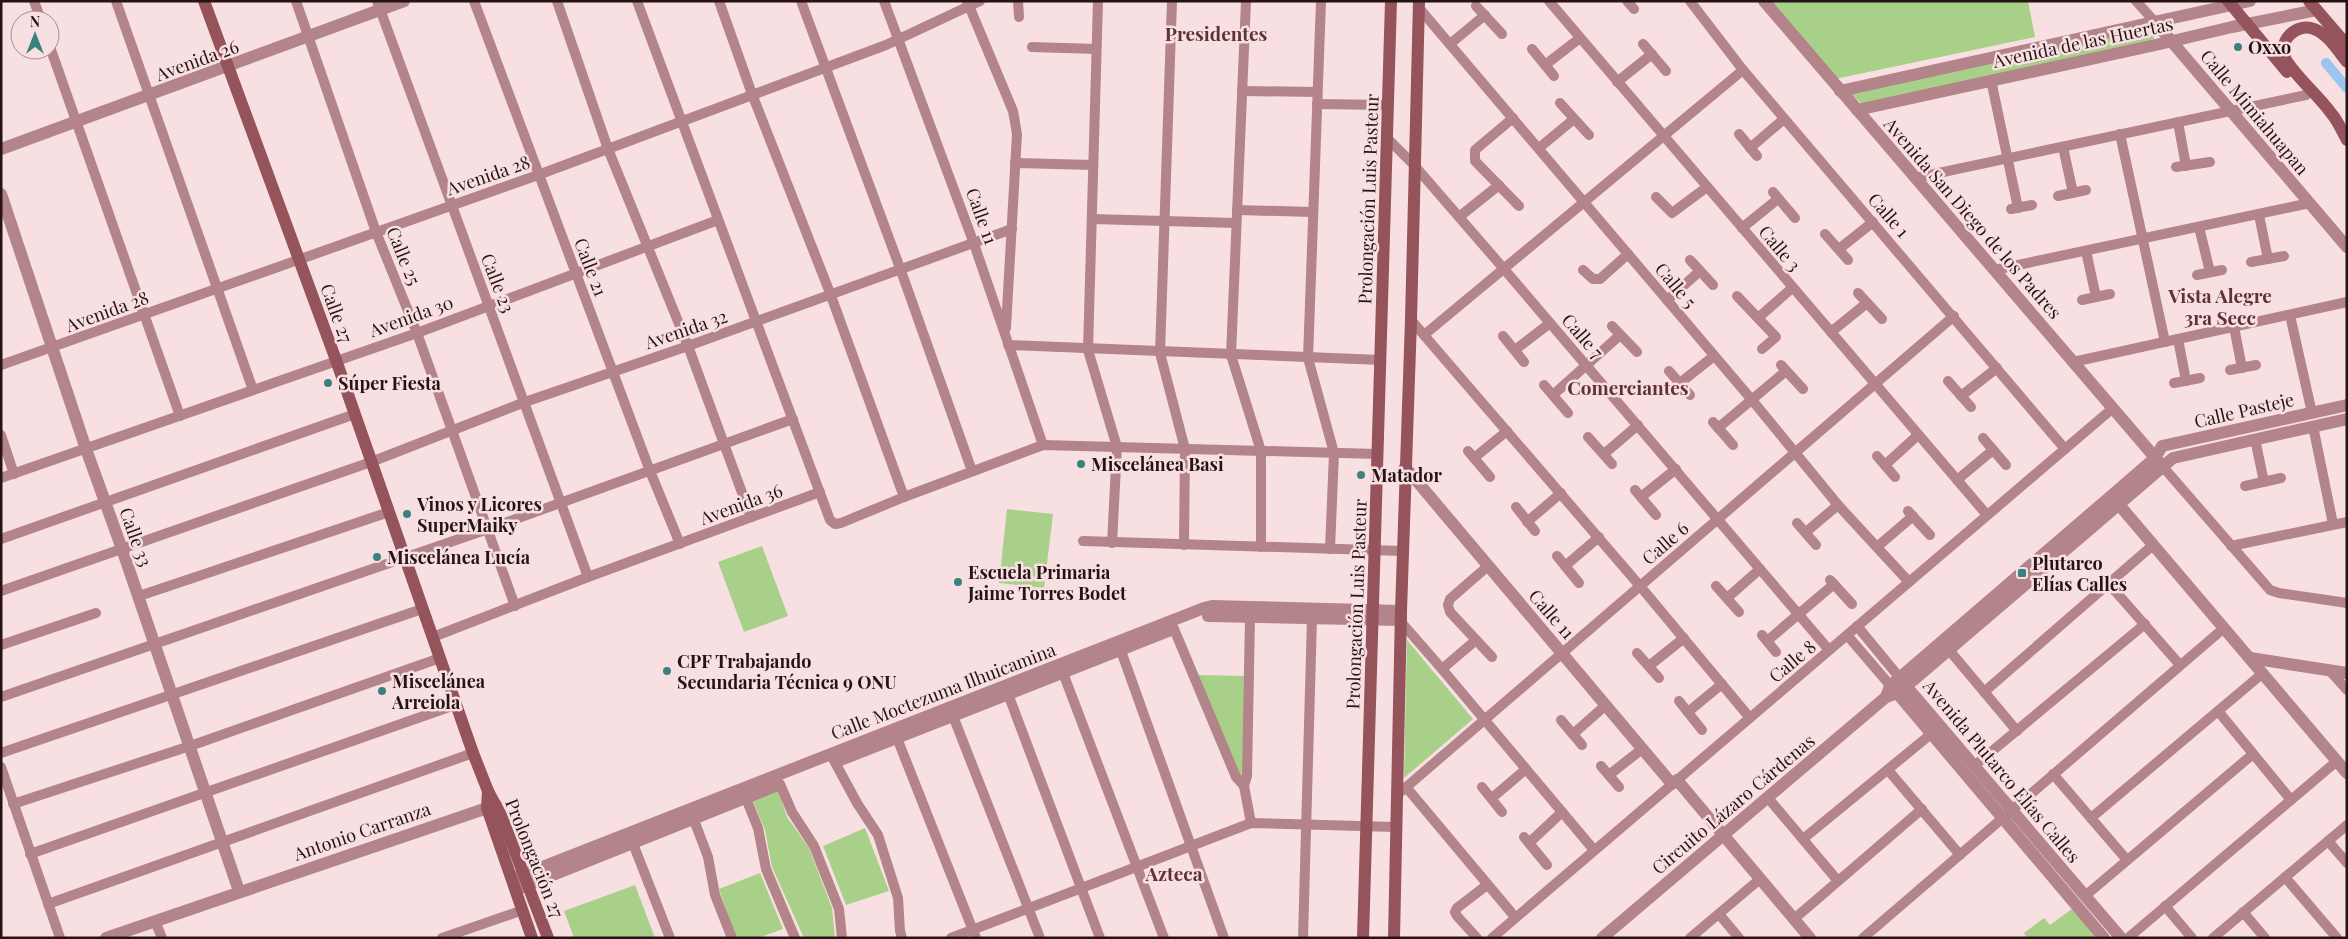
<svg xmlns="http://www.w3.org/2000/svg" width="2348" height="939" font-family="'Playfair Display',serif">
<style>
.green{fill:#a8d088}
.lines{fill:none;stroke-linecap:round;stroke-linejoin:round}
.canal{stroke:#9cc4f1;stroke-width:10}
.minor{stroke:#b38489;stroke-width:10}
.tertiary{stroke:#b38489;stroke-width:12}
.secondary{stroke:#95535c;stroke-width:12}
.poi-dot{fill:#3a827f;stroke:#f8e0e2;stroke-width:2}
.labels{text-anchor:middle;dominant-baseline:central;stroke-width:5;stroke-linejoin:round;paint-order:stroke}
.street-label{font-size:18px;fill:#261315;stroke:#f8e0e2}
.poi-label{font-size:18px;font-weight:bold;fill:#261315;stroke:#f8e0e2;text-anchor:start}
.neighbourhood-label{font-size:19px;font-weight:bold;fill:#5f3238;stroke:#f8e0e2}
</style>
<rect width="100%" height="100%" fill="#f8e0e2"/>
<g class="green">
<path d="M1769,1H2028L2035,37L1835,79Z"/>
<path d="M2146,30L2153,33L2154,39L2135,46L1863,105L1850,93Z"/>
<path d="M1007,509L1053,514L1044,588L999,583Z"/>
<path d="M762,546L788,616L744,632L718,562Z"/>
<path d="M1407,640L1473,719L1404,778Z"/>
<path d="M1195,675L1246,676L1245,778H1239Z"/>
<path d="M778,789L787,817L809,848L832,908L835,938H804L772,867L765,830L753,801Z"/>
<path d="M865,828L889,891L846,905L823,846Z"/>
<path d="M760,873L783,929L758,938H736L719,889Z"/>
<path d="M635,885L655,938H574L564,911Z"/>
<path d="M2073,908L2096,938H2027L2024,933L2044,918L2050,925Z"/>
</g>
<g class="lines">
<path class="canal" d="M2326,63L2347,88"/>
<g class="minor">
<path d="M34,1L41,20"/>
<path d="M116,1L253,390"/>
<path d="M296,1L376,232L417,333L515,606"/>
<path d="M377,1L588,577"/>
<path d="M474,1L650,471L680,544"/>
<path d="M557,1L608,149L688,346L751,517"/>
<path d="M637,1L830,520L835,524L841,523L904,497L1043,445L1378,454"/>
<path d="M719,1L752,94L830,293L904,497"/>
<path d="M801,1L900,268L972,471"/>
<path d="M884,1L973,241L1043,445"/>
<path d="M967,1L1013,111L1017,134L1006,328"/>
<path d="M1018,1L1019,17"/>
<path d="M1098,1L1088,350L1117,447L1112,543"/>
<path d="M1172,1L1160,353L1185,449L1184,545"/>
<path d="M1246,1L1231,355L1261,451V547"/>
<path d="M1321,1L1308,358L1334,453L1330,549"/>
<path d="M1549,1L1987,515"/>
<path d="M1627,1L1634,9"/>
<path d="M1690,1L1743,70L2065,449"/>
<path d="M2136,1L2155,22"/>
<path d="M1476,6L1502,34"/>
<path d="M1419,8L1752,400L1838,505L1909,582"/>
<path d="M1450,44L1485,15"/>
<path d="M1643,44L1666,71"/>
<path d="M50,47L180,416"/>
<path d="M1032,47L1096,49"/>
<path d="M1532,49L1554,76"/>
<path d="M1545,65L1580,38"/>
<path d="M1991,80L2018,208"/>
<path d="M1617,82L1652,54"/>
<path d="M1242,91L1317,92"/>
<path d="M1560,103L1589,135"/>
<path d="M1317,104L1388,105"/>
<path d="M1513,118L1475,150V161L1519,206"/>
<path d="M2178,122L2186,166"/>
<path d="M1739,134L1757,156"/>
<path d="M2120,134L2165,342"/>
<path d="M1387,138L1414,165L1504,269L1829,650"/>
<path d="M2063,147L2073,193"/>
<path d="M1539,148L1574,119"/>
<path d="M1750,148L1784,119"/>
<path d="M1015,163L1093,165"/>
<path d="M2176,167L2210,162"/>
<path d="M1915,178L2306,95"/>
<path d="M1773,192L1795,218"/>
<path d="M2058,196L2086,190"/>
<path d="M1656,197L1672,213L1707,187"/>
<path d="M2011,209L2032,205"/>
<path d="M1237,210L1313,212"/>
<path d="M2259,215L2268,259"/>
<path d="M1459,217L1499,185"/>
<path d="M1092,219L1236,223"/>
<path d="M2199,227L2210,272"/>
<path d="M1742,228L1778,199"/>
<path d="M1825,234L1848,260"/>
<path d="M1839,249L1873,222"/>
<path d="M2086,251L2096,297"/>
<path d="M1690,260L1713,285"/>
<path d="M2251,262L2284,256"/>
<path d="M1583,270L1593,279H1600L1628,254"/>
<path d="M1994,270L2310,203"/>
<path d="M2197,275L2222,270"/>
<path d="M1858,293L1882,319"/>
<path d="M1737,296L1776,337L1762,349"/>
<path d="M1667,300L1700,271"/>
<path d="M2082,300L2110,294"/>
<path d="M2290,315L2312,413"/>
<path d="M1758,318L1792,288"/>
<path d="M1411,320L1640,586L1750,718"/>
<path d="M1612,326L1637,352"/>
<path d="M2234,327L2242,368"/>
<path d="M1831,332L1867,303"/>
<path d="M1424,335L1743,70"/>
<path d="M1503,336L1524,362"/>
<path d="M2178,339L2186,381"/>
<path d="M1008,345L1381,360"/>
<path d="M1515,350L1550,323"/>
<path d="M2073,362L2347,302"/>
<path d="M1,365L538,175L886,45L980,1"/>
<path d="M1781,365L1803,389"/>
<path d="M2230,370L2256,365"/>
<path d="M1669,371L1690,395"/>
<path d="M1948,381L1971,407"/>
<path d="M1680,383L1714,356"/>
<path d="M2174,383L2200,378"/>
<path d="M1544,385L1568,413"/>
<path d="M1553,395L1620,335"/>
<path d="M1961,396L1997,368"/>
<path d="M1713,422L1733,445"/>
<path d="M2313,426L2333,524"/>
<path d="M1718,428L1786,371"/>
<path d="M1,435L14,474"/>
<path d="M1588,437L1612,464"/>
<path d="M1983,438L2006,465"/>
<path d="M2255,439L2264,482"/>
<path d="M1468,451L1490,477"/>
<path d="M1604,454L1638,425"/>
<path d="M1877,456L1895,477"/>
<path d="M1474,458L1507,431"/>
<path d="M1885,465L1918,435"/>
<path d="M2164,468L2270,590L2279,593L2347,603"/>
<path d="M1,478L417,333L718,220"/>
<path d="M1957,480L1993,450"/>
<path d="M2245,486L2281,478"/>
<path d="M1635,490L1656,515"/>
<path d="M1641,497L1676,469"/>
<path d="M1516,507L1535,531"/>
<path d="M1908,511L1930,535"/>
<path d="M1527,522L1561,493"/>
<path d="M1797,523L1816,545"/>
<path d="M1806,532L1838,505"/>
<path d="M1,539L355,414"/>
<path d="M1083,541L1403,551"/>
<path d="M2231,546L2347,522"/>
<path d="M1877,547L1913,516"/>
<path d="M1557,556L1579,583"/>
<path d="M1488,566L1450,599L1448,605L1450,612L1492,657"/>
<path d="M1565,566L1599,537"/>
<path d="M1830,580L1852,604"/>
<path d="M2109,584L2180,665"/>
<path d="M1716,586L1739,612"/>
<path d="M1,591L371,462L525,402L688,346L1012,229"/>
<path d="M139,596L389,512"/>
<path d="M1727,598L1760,569"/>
<path d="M1250,617L1247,776L1244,786L1251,823"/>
<path d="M1401,622L1442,669L1594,850"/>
<path d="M1857,626L1904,683"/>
<path d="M1174,629L1236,777L1244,786"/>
<path d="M1762,635L1776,652"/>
<path d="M1847,635L1895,691"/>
<path d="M433,637L588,577L820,492"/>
<path d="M1767,641L1834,584"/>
<path d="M1,645L96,613"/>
<path d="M1949,650L2017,731"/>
<path d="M1121,651L1224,938"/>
<path d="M1637,653L1659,678"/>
<path d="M1649,666L1684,638"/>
<path d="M1442,669L1476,640"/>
<path d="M2329,670L2347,690"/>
<path d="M1063,673L1164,938"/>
<path d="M1984,692L2153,545"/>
<path d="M1008,694L1100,938"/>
<path d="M1,697L488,529L793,419"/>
<path d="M1679,701L1702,730"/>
<path d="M2218,711L2291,800"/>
<path d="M1688,712L1722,684"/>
<path d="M953,716L1040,938"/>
<path d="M1561,720L1582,745"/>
<path d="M1573,734L1606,705"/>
<path d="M897,738L976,938"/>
<path d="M1,753L422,609"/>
<path d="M831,755L857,803L878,835L898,898L900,931L902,938"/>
<path d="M1601,766L1619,787"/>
<path d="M1974,766L2145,624"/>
<path d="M1,767L60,938"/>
<path d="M1888,770L1960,855"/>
<path d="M2053,774L2127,860"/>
<path d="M1609,775L1642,749"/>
<path d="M780,784L792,812L814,846L839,909L842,938"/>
<path d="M1406,787L1515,917"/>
<path d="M1482,787L1502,812"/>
<path d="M743,791L758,828L766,869L795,938"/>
<path d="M1397,795L1954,316"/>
<path d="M1492,798L1526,769"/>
<path d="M1768,798L1838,881"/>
<path d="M13,804L190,746L440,658"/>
<path d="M2091,818L2263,673"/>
<path d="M694,820L708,857L715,895L732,938"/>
<path d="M630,836L670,938"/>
<path d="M1524,837L1547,865"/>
<path d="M1803,839L1931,734"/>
<path d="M2328,841L2347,863"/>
<path d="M1529,843L1562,812"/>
<path d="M30,854L455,705"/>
<path d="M2285,877L2337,938"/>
<path d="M2085,896L2253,754"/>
<path d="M48,904L473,753"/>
<path d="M2165,906L2192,938"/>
<path d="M2243,912L2265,938"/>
<path d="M1719,914L1739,938"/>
<path d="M1794,919L1922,809"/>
<path d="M155,921L162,938"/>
<path d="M442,938L523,910"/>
<path d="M951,938L1251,823L1396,827"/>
<path d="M1303,938L1312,618"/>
<path d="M1477,938L1457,916L1455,912L1457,908L1487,885"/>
<path d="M1492,938L2113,408"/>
<path d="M1690,938L1760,879"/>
<path d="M1863,938L2224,628"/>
<path d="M2128,938L2337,761"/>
<path d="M2213,938L2347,825"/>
</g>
<g class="tertiary">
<path d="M1764,1L2164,468"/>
<path d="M2155,22L2347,247"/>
<path d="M1840,91L2250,1"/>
<path d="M1857,110L2160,44L2232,27L2317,10"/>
<path d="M1,149L404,1"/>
<path d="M1,194L86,449L122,549L239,891"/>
<path d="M1405,467L1672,784"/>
<path d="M2115,500L2347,773"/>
<path d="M1208,616L1401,620"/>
<path d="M2250,658L2347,673"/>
<path d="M1906,686L2121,938"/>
<path d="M1897,693L2104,938"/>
<path d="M1886,697L1890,686L2111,496L2155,458L2162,446L2347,405"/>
<path d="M838,761L1171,630"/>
<path d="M1677,780L1810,938"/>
<path d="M514,878L1204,608L1212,606L1401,611"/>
<path d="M518,889L778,785"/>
<path d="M106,938L496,805"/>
<path d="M1602,938L1886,697L1897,693L1916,678L2173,458L2347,419"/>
</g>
<g class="secondary">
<path d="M204,1L336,360L473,753L488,791L501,815L548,938"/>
<path d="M2228,1L2287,72"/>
<path d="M2309,1L2347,45"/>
<path d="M2347,62C2338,51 2328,34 2314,29C2296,22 2276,42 2286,60C2298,79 2318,95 2331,113C2338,121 2342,131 2347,140"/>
<path d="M488,791L487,808L532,938"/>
<path d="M1363,938L1391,1"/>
<path d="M1394,938L1401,611L1411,320L1419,1"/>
</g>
</g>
<g class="poi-dot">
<circle cx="2238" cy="47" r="5"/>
<circle cx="328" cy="383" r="5"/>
<circle cx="1081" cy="464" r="5"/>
<circle cx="1361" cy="475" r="5"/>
<circle cx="407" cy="514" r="5"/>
<circle cx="377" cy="557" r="5"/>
<rect x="2017" y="568" width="10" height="10" rx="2.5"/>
<circle cx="958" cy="582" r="5"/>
<circle cx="667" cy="671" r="5"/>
<circle cx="382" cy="691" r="5"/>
</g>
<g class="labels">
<g class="street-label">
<text transform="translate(2083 42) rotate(-12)">Avenida de las Huertas</text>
<text transform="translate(197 60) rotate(-20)">Avenida 26</text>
<text transform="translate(2255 112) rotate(50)">Calle Mimiahuapan</text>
<text transform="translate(488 175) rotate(-19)">Avenida 28</text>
<text transform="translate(1368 199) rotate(-88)">Prolongación Luis Pasteur</text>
<text transform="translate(1889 215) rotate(49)">Calle 1</text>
<text transform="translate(982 216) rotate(70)">Calle 11</text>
<text transform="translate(1973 218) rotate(49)">Avenida San Diego de los Padres</text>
<text transform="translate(1780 248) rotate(50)">Calle 3</text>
<text transform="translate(404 256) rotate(68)">Calle 25</text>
<text transform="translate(591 267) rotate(69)">Calle 21</text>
<text transform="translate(498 283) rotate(69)">Calle 23</text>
<text transform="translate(1676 285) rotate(50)">Calle 5</text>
<text transform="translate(107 311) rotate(-20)">Avenida 28</text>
<text transform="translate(337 313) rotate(70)">Calle 27</text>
<text transform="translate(411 316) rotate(-20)">Avenida 30</text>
<text transform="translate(686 329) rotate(-19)">Avenida 32</text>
<text transform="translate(1583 336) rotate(49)">Calle 7</text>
<text transform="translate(2244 410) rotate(-13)">Calle Pasteje</text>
<text transform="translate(741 504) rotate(-20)">Avenida 36</text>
<text transform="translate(136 537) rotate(70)">Calle 33</text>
<text transform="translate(1665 543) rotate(-41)">Calle 6</text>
<text transform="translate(1356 604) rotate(-88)">Prolongación Luis Pasteur</text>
<text transform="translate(1552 614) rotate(49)">Calle 11</text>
<text transform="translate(1792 661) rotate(-40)">Calle 8</text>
<text transform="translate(943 691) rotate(-21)">Calle Moctezuma Ilhuicamina</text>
<text transform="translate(2002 771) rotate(50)">Avenida Plutarco Elías Calles</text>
<text transform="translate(1733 804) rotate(-40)">Circuito Lázaro Cárdenas</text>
<text transform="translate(362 831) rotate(-19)">Antonio Carranza</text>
<text transform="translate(535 858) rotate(68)">Prolongación 27</text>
</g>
<g class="poi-label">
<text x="2248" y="47">Oxxo</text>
<text x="338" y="383">Súper Fiesta</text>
<text x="1091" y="464">Miscelánea Basi</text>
<text x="1371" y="475">Matador</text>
<text x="417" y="504">Vinos y Licores<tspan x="417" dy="21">SuperMaiky</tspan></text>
<text x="387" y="557">Miscelánea Lucía</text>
<text x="2032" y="563">Plutarco<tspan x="2032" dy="21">Elías Calles</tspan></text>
<text x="968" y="572">Escuela Primaria<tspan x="968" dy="21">Jaime Torres Bodet</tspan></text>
<text x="677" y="661">CPF Trabajando<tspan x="677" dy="21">Secundaria Técnica 9 ONU</tspan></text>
<text x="392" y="681">Miscelánea<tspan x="392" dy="21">Arreiola</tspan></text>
</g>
<g class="neighbourhood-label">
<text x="1216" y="33">Presidentes</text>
<text x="2220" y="295">Vista Alegre<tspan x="2220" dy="22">3ra Secc</tspan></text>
<text x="1628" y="387">Comerciantes</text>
<text x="1174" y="873">Azteca</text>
</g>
</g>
<rect width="2348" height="939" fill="none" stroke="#261315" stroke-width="5"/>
<g transform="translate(35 35)"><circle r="24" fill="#f8e0e2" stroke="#a48e90"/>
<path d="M0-4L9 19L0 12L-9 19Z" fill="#3a827f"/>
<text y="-8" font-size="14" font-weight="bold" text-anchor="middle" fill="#261315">N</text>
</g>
</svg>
